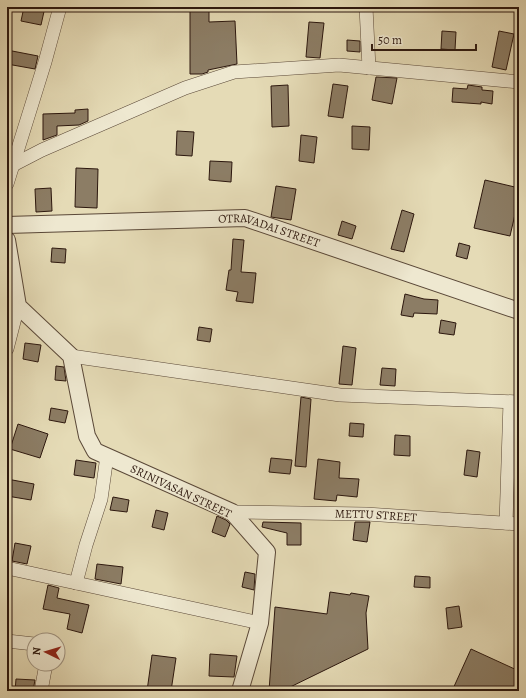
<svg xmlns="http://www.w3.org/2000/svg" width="526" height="698" font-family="Alegreya,serif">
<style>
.building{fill:#8c7d65;stroke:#2c170e}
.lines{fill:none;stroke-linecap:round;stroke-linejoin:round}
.minor-casing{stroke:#5a4838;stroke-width:14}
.tertiary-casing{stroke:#5a4838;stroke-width:18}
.minor{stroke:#eee8d0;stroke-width:13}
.tertiary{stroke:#eee8d0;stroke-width:16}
.labels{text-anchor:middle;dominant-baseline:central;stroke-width:3.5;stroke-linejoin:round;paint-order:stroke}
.street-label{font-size:12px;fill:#2c170e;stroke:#eee8d0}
</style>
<rect width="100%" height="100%" fill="#e5dbb6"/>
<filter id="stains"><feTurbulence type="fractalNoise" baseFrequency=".005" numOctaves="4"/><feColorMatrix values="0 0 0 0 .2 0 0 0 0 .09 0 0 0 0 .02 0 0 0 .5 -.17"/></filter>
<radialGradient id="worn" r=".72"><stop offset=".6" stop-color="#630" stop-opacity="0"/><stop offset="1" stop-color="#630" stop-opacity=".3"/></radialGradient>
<g class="building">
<path d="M24,7H45L41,25L21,21Z"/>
<path d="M190,7H209V22L235,21L237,64L208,70V72L202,74H190Z"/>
<path d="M309,22L324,23L320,58L306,57Z"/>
<path d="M442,31L456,32L455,50L441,49Z"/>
<path d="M499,31L514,34L506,70L492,67Z"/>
<path d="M347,40L360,41V52L347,51Z"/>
<path d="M7,50L38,56L35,69L7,64Z"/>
<path d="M376,77L397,78L392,104L372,100Z"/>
<path d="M333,84L348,86L343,118L328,116Z"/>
<path d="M288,85L289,126L272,127L271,86Z"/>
<path d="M468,85L482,87V90L493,91L492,104L481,102V104L452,102L453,88L467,89Z"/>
<path d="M88,109V121L79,125L57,126V135L43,140V114L75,113V110Z"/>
<path d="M352,126L370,127L369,150L352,149Z"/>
<path d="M177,131L194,132L192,156L176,155Z"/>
<path d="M301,135L317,137L314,163L299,161Z"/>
<path d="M210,161L232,162L231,182L209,180Z"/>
<path d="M76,168L98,169L97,208L75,207Z"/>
<path d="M485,180L519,188V197L510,236L474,228Z"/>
<path d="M276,186L296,189L291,220L271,217Z"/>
<path d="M51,188L52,211L36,212L35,189Z"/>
<path d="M402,210L414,214L404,252L391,249Z"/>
<path d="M342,221L356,226L352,239L338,235Z"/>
<path d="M233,239L244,240L241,272L256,273L253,303L236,301L238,292L226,290L229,270H231Z"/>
<path d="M459,243L470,246L467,259L456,256Z"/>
<path d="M52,248L66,249L65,263L51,262Z"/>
<path d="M405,294L424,299L438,300L437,314L414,313L413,317L401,315Z"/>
<path d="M441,320L456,323L454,335L439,333Z"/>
<path d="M199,327L212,329L210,342L197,340Z"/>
<path d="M25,343L41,345L38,362L23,359Z"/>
<path d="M343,346L356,348L352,385L339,384Z"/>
<path d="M56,366L64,367L66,381L55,380Z"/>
<path d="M382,368L396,369L395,386L380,385Z"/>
<path d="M301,397L311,399L306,467L295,466Z"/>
<path d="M51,408L68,411L65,423L49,420Z"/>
<path d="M350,423L364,424L363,437L349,436Z"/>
<path d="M18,424L48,434L40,458L10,449Z"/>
<path d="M395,435L410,436V456L394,455Z"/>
<path d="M467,450L480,452L477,477L464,475Z"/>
<path d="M271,458L292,460L290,474L269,472Z"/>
<path d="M318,459L340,462L339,478L359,479L357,497L337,495L336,501L314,499Z"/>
<path d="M76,460L96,463L94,478L74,475Z"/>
<path d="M7,479L34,484L31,500L7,496Z"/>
<path d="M113,497L129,500L127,512L110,510Z"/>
<path d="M156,510L168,513L164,530L152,527Z"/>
<path d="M217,516L226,520L230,524L225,537L212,532Z"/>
<path d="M263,522L301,523V545H287V533L262,527Z"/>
<path d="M355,522H370L367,542L353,540Z"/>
<path d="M15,543L31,546L27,564L12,561Z"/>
<path d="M97,564L123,567L121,584L95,579Z"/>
<path d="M245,572L255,574L254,590L242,587Z"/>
<path d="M415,576L430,577V588L414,587Z"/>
<path d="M48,585L59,588L57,598L89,605L82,633L67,629L70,614L43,609Z"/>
<path d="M330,592L350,595L351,593L369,596L366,613L368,649L282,691H269L275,607L327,614Z"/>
<path d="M459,606L462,627L448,629L446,608Z"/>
<path d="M471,649L519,671V691H452Z"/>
<path d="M210,654L237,656L234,677L209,676Z"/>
<path d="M152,655L176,658L171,691H147Z"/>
<path d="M16,679L35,680L33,691H15Z"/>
</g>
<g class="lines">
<defs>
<g id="minor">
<path d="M366,7L369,68"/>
<path d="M13,165L42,150L185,88L234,72L339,65L519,82"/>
<path d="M7,184L45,62L60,7"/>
<path d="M7,349L18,306"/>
<path d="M71,356L340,395L519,402"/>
<path id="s1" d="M232,512L366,514L519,524"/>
<path d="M506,523L510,402"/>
<path d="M7,568L76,583L86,545L101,499L107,456"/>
<path d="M76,583L260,623"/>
<path d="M7,641L34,644"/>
<path d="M41,691L46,664"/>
</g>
<g id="tertiary">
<path id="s2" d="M7,225L245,218L519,311"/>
<path d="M7,240L18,306L71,356L87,436L95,451L232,512L267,552L260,623L240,691"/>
</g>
</defs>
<use href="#minor" class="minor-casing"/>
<use href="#tertiary" class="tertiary-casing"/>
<use href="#minor" class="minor"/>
<use href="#tertiary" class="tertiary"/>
</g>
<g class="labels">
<g class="street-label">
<text stroke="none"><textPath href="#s2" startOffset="264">OTRAVADAI STREET</textPath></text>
<text transform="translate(181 491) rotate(25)">SRINIVASAN STREET</text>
<text stroke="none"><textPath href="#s1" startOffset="144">METTU STREET</textPath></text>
</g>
</g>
<rect width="526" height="698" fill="none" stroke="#e5dbb6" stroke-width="24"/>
<rect x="8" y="8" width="510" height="682" fill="none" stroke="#2c170e" stroke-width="2"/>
<rect x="12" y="12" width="502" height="674" fill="none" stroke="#2c170e"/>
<g transform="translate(46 652) rotate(275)"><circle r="19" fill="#eee8d0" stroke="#a09482"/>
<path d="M0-3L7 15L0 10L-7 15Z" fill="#8f2418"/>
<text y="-6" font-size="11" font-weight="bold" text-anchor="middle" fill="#2c170e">N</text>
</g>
<path d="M372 44v6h104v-6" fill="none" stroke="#2c170e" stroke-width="2"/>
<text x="378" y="44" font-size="12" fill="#2c170e" stroke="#eee8d0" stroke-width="3" paint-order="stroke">50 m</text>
<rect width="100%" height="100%" filter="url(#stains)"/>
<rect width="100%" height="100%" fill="url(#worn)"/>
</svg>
